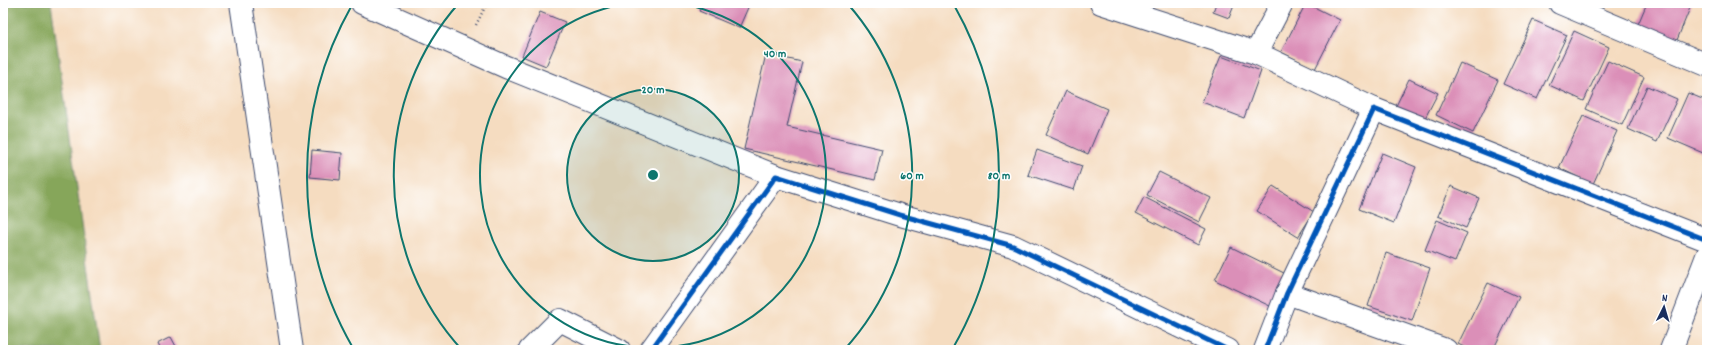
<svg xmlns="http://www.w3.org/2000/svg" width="1710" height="353" font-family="Dekko,sans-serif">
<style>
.forest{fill:#86a65a;stroke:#506a5c}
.building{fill:#db8fb8}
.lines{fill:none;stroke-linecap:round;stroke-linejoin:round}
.street-casing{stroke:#3c496d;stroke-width:24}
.path{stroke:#3c496d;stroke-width:2.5;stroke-dasharray:1 3;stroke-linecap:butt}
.street{stroke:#fff;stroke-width:22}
.cycleway-casing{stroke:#fff;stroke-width:8}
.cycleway{stroke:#0057b8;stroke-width:5}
.ring{fill:none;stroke:#0f766e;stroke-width:2}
.centre{fill:#0f766e;stroke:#fff;stroke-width:2}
.ring-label{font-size:12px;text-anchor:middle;font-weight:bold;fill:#0f766e;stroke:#fff;stroke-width:3;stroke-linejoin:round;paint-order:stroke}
</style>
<rect width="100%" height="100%" fill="#fff"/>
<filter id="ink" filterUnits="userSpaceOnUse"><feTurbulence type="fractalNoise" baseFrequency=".025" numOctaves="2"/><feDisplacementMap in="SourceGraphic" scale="8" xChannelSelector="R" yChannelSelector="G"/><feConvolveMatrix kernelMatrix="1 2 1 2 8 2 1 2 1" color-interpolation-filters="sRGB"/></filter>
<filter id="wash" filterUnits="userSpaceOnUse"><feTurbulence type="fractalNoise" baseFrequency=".012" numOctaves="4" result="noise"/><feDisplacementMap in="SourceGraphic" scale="16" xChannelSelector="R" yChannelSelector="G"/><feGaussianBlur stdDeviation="0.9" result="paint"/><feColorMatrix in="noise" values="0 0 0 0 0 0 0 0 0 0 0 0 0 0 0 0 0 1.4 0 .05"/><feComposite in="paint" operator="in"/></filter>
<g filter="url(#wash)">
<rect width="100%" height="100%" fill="#f5dcc0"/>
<path class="forest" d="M3,3H51L100,350H3Z"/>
<g id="blocks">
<g class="building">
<path d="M703,3H750L739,28L699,11Z"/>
<path d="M1216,3H1235L1229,18L1213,12Z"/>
<path d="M1306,3L1340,20L1315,69L1281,52Z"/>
<path d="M1647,3H1692L1675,45L1636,29Z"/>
<path d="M540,12L565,22L546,66L522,56Z"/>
<path d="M1533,20L1567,35L1537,99L1503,84Z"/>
<path d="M1574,31L1609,47L1584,101L1549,85Z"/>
<path d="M766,54L802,62L787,127L882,149L875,180L744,149Z"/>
<path d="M1221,56L1261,71L1244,118L1202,102Z"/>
<path d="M1608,61L1644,77L1622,125L1586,109Z"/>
<path d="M1460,63L1498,80L1473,133L1436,115Z"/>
<path d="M1409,79L1438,93L1424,120L1396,106Z"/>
<path d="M1647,86L1677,99L1657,142L1628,129Z"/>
<path d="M1066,91L1107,109L1088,154L1046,135Z"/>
<path d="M1688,93L1707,101V144L1703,153L1668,138Z"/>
<path d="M1583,116L1617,131L1593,184L1559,168Z"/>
<path d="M312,150L342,153L340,180L310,177Z"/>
<path d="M1037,150L1082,166L1074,190L1028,175Z"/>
<path d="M1382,153L1416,167L1394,223L1359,209Z"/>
<path d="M1159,172L1211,198L1199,222L1147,195Z"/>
<path d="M1273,186L1314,212L1298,237L1257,211Z"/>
<path d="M1451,186L1479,198L1466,228L1438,216Z"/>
<path d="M1144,197L1206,229L1198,245L1136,213Z"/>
<path d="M1437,220L1467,233L1455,262L1425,250Z"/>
<path d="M1231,247L1286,274L1270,306L1215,280Z"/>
<path d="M1386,253L1430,268L1412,321L1368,306Z"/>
<path d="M1488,283L1519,297L1493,350H1470L1458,344Z"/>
<path d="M171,337L178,350H160L157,344Z"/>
</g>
</g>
</g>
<g filter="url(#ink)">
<use href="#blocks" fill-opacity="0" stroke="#3c496d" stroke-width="1"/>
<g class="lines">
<defs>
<g id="street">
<path d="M241,3L292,350"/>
<path d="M362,3L506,67L776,176"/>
<path d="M1101,3L1256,53L1374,109"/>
<path d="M1560,3L1707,65"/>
<path d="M1256,53L1282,3"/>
<path d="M1287,293L1446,350"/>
<path d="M530,350L560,320L619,350"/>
<path d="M651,350L776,176L900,215L1013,246L1228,350"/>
<path d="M1265,350L1287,293L1374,109L1707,240"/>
<path d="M1671,350L1707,256"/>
</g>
</defs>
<use href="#street" class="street-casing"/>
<path class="path" d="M476,25L487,3"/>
<use href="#street" class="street"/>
<defs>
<g id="cycleway">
<path d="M651,350L776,176L900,215L1013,246L1228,350"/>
<path d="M1265,350L1287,293L1374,109L1707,240"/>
</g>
</defs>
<use href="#cycleway" class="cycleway-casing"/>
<use href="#cycleway" class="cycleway"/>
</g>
</g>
<circle cx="653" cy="175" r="86" fill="#0f766e" fill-opacity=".12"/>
<g class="ring">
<circle cx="653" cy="175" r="86"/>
<path d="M673 3A173 173 0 1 1 633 3"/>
<path d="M462 350A259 259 0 0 1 459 3M847 3A259 259 0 0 1 844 350"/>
<path d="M353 348A346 346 0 0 1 352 5M954 5A346 346 0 0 1 953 348"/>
</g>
<circle cx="653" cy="175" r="6" class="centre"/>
<g class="ring-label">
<text x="775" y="57">40 m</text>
<text x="653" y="93">20 m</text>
<text x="912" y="179">60 m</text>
<text x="999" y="179">80 m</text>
</g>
<rect width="1710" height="353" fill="none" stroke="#fff" stroke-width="16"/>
<g transform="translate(1664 307) rotate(5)" stroke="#ffffff" stroke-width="3" paint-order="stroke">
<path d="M0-3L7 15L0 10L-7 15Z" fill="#1b2f5e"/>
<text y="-6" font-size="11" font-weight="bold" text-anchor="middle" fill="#1b2f5e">N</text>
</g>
</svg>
